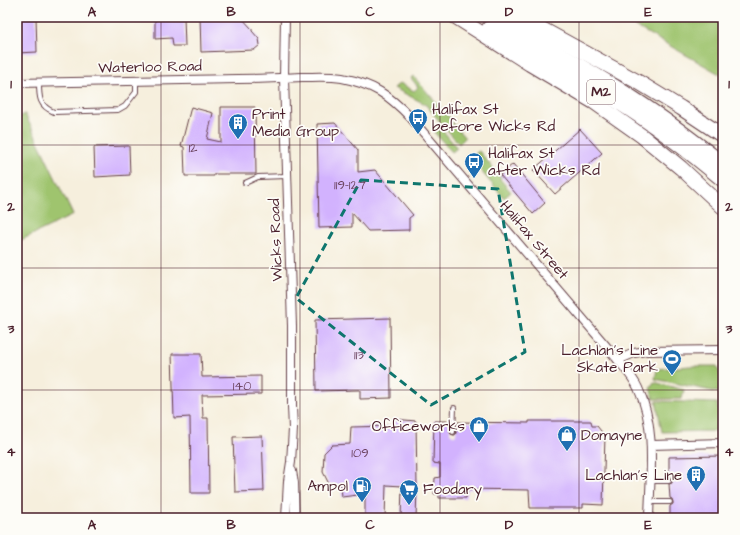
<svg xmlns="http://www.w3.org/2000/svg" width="740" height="535" font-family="'Architects Daughter',sans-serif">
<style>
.green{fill:#9fc46e;stroke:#74724c}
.building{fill:#d2b2fe}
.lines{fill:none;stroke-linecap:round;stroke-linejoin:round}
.service-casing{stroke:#643e46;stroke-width:6}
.minor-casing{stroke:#643e46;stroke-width:10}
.motorway-casing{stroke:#643e46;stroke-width:16}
.service{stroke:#fff;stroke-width:4}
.minor{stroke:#fff;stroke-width:8}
.motorway{stroke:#fff;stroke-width:14}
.marked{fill:none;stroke:#0f766e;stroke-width:3;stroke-dasharray:8 5;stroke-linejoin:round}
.grid{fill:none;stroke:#4a1f2b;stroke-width:1;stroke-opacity:0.55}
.labels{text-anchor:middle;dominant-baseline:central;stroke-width:3.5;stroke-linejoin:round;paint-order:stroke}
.number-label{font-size:13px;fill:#6c4460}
.shield{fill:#fdfcf7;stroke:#806168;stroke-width:1}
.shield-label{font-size:14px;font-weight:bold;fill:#4a1f2b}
.street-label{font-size:15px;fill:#4a1f2b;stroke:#fdfcf7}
.poi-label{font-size:15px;fill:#4a1f2b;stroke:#fdfcf7;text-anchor:start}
.neatline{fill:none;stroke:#4a1f2b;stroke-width:1.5}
.grid-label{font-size:13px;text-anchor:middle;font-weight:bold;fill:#4a1f2b}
</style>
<rect width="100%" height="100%" fill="#fdfcf7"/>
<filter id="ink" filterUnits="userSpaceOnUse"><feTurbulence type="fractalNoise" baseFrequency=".025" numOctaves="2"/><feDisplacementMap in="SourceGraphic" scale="8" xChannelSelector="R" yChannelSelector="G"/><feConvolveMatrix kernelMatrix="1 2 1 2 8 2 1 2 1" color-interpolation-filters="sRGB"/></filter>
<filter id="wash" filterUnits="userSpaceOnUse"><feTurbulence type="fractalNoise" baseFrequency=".012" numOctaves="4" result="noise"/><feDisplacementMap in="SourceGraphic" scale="16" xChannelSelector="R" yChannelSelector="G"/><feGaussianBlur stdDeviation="0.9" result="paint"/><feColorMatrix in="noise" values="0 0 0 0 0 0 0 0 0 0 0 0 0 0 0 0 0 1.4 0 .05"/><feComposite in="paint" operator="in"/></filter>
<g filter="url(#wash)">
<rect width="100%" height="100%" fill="#f6efdd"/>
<g class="green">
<path d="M619,17H723V76Z"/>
<path d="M413,76L450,118L449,119L465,138L459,144L425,104L394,88L400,83L414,91L418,87L411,78Z"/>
<path d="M25,114L73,215L17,242V118Z"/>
<path d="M440,127L457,148L452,152L434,132Z"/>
<path d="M479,151L501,178L500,179L511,192L504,198L470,158Z"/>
<path d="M690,366H717L720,375L723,376V384L721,393L655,379L657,369Z"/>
<path d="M654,382L684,390L682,399H654L650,388Z"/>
<path d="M656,401L717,403L718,409H723V431L662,432Z"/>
</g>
<g id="blocks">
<g class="building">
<path d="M17,17H36L37,52L17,53Z"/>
<path d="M155,17H184L185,46H173L172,38L155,39Z"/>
<path d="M200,17H241L252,29V31L259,39L260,45L254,50L201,52Z"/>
<path d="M191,107L213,113L207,139L221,142V107H255L256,174H214V176H185L184,147L181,146Z"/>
<path d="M335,123L358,150V172L375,170L413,215L409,218V230L368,231L352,213V227L319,228L317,124Z"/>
<path d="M580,129L602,153L555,194L533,170Z"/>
<path d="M129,146L130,175L95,177L94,147Z"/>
<path d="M513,164L545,203L533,214L500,175Z"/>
<path d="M390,318L391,398L360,399V390L316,391L315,320Z"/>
<path d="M172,354H201L202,377L261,376V394L202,395L203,418H208L209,493H191L190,417L174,418Z"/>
<path d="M394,419L416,421L417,488L416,518H401L402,486L386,485L385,518H365V494L342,497L341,485L329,484L323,472L324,453L332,445L350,444L351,427L393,426Z"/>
<path d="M434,421H450V433L453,435H455L456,433L457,422L529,423V421H591L592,426H597L605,436L603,505L583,504V508H530L529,490L468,489L466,498H439V494H434L435,478L440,477V464L433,463Z"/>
<path d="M262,436L264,491L235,492L233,437Z"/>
<path d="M723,456V518H670V506L673,504V502L672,499L670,498L669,484L672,483V481L671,478H669V457Z"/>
</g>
</g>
</g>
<g filter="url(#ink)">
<use href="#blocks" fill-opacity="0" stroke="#643e46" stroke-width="1"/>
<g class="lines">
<defs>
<g id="service">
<path d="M39,83C39,97 39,106 54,112L118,110L125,106L136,92V81"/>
<path d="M245,183L258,177L287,176"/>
<path d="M453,432L454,408"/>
<path d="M651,481H669"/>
<path d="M650,502H670"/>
</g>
<g id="minor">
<path d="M285,17L284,78L292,326V406L293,429L291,462L288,481L286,518"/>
<path d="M17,83C91,82 165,81 238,79C260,79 281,78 302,77C315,77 329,76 342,78C373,84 389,95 411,118L618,360C625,369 633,377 638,388C657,428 650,475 649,518"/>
<path d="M618,360L634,353L646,351L723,350"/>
<path d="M651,445L723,443"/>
<path d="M292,471L294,483L295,518"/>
</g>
<g id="motorway">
<path d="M456,17L530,64L594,102L642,136L681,168L723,207"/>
<path d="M494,17C541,44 589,69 634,99C665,119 694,141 723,164"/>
<path d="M520,17L640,83L681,108L723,136"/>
<path d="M489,28C532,52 576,75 618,102C655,125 690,152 723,180"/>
</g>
</defs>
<use href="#service" class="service-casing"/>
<use href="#minor" class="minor-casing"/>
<use href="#motorway" class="motorway-casing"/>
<use href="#service" class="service"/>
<use href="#minor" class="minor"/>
<use href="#motorway" class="motorway"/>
</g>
</g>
<path class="marked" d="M361,180L498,189L525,352L431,405L296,298Z"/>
<path class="grid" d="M161,17V518M300,17V518M440,17V518M579,17V518M17,145H723M17,268H723M17,390H723"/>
<defs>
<symbol id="bus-pin" viewBox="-11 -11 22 30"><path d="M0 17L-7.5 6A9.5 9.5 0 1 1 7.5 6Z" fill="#1f6fb2" stroke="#fdfcf7"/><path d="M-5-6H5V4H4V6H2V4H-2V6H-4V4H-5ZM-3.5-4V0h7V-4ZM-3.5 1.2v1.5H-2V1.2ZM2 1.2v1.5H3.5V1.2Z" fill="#fff"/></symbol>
<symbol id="building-pin" viewBox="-11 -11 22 30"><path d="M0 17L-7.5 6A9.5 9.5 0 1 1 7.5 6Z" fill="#1f6fb2" stroke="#fdfcf7"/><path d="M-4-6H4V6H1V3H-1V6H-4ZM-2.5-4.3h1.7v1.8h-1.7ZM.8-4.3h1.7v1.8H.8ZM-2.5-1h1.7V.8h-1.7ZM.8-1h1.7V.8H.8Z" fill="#fff"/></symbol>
<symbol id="stadium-pin" viewBox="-11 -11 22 30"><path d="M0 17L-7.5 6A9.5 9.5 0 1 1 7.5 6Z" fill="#1f6fb2" stroke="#fdfcf7"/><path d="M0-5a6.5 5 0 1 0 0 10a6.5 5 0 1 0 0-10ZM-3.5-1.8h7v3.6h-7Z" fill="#fff"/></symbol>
<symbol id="shop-pin" viewBox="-11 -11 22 30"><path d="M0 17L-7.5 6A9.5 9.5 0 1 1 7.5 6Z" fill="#1f6fb2" stroke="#fdfcf7"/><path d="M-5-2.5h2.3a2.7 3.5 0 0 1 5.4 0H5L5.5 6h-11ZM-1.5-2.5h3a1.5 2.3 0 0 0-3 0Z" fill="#fff"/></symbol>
<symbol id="fuel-pin" viewBox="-11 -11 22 30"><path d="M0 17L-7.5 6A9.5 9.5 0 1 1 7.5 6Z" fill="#1f6fb2" stroke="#fdfcf7"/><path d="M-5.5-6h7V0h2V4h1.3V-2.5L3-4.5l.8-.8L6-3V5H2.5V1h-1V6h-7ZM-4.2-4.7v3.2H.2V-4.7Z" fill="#fff"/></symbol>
<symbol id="supermarket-pin" viewBox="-11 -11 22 30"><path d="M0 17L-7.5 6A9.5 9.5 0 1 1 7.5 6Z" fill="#1f6fb2" stroke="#fdfcf7"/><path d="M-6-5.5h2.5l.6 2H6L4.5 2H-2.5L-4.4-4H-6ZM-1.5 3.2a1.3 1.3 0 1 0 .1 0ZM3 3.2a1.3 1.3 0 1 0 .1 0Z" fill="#fff"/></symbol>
</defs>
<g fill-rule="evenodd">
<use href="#bus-pin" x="407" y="107" width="22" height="30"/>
<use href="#building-pin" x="227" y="112" width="22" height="30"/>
<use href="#bus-pin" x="463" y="151" width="22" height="30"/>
<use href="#stadium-pin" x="661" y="348" width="22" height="30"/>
<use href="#shop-pin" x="468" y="415" width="22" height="30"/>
<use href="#shop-pin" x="556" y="424" width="22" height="30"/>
<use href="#building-pin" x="685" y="464" width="22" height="30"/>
<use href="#fuel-pin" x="351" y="475" width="22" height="30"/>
<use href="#supermarket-pin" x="398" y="478" width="22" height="30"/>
</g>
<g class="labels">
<g class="number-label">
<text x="193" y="148">12</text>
<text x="350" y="185">119-127</text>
<text x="359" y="355">113</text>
<text x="242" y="386">140</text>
<text x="360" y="453">109</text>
</g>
<rect class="shield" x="587" y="80" width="28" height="24" rx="3"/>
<g class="shield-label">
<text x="601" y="92">M2</text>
</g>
<g class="street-label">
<text transform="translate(150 67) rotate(-1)">Waterloo Road</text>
<text transform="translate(276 240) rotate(-92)">Wicks Road</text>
<text transform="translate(534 240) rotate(50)">Halifax Street</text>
</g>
<g class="poi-label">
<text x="432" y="109">Halifax St<tspan x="432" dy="17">before Wicks Rd</tspan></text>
<text x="252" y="114">Print<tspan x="252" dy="17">Media Group</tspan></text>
<text x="488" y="153">Halifax St<tspan x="488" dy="17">after Wicks Rd</tspan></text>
<text x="658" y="350" text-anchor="end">Lachlan's Line<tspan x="658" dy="17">Skate Park</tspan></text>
<text x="465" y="426" text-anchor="end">Officeworks</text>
<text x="581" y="435">Domayne</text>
<text x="682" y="475" text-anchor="end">Lachlan's Line</text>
<text x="348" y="486" text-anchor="end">Ampol</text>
<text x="423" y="489">Foodary</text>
</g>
</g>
<rect width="740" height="535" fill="none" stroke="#fdfcf7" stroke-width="44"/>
<rect x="22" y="22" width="696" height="491" class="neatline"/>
<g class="grid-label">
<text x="92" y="16">A</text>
<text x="231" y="16">B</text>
<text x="370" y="16">C</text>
<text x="509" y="16">D</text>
<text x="648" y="16">E</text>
<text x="11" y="88">1</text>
<text x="729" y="88">1</text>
<text x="11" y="211">2</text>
<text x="729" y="211">2</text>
<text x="11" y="333">3</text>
<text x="729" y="333">3</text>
<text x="11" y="456">4</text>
<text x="729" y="456">4</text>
<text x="92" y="529">A</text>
<text x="231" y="529">B</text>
<text x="370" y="529">C</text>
<text x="509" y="529">D</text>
<text x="648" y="529">E</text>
</g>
</svg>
